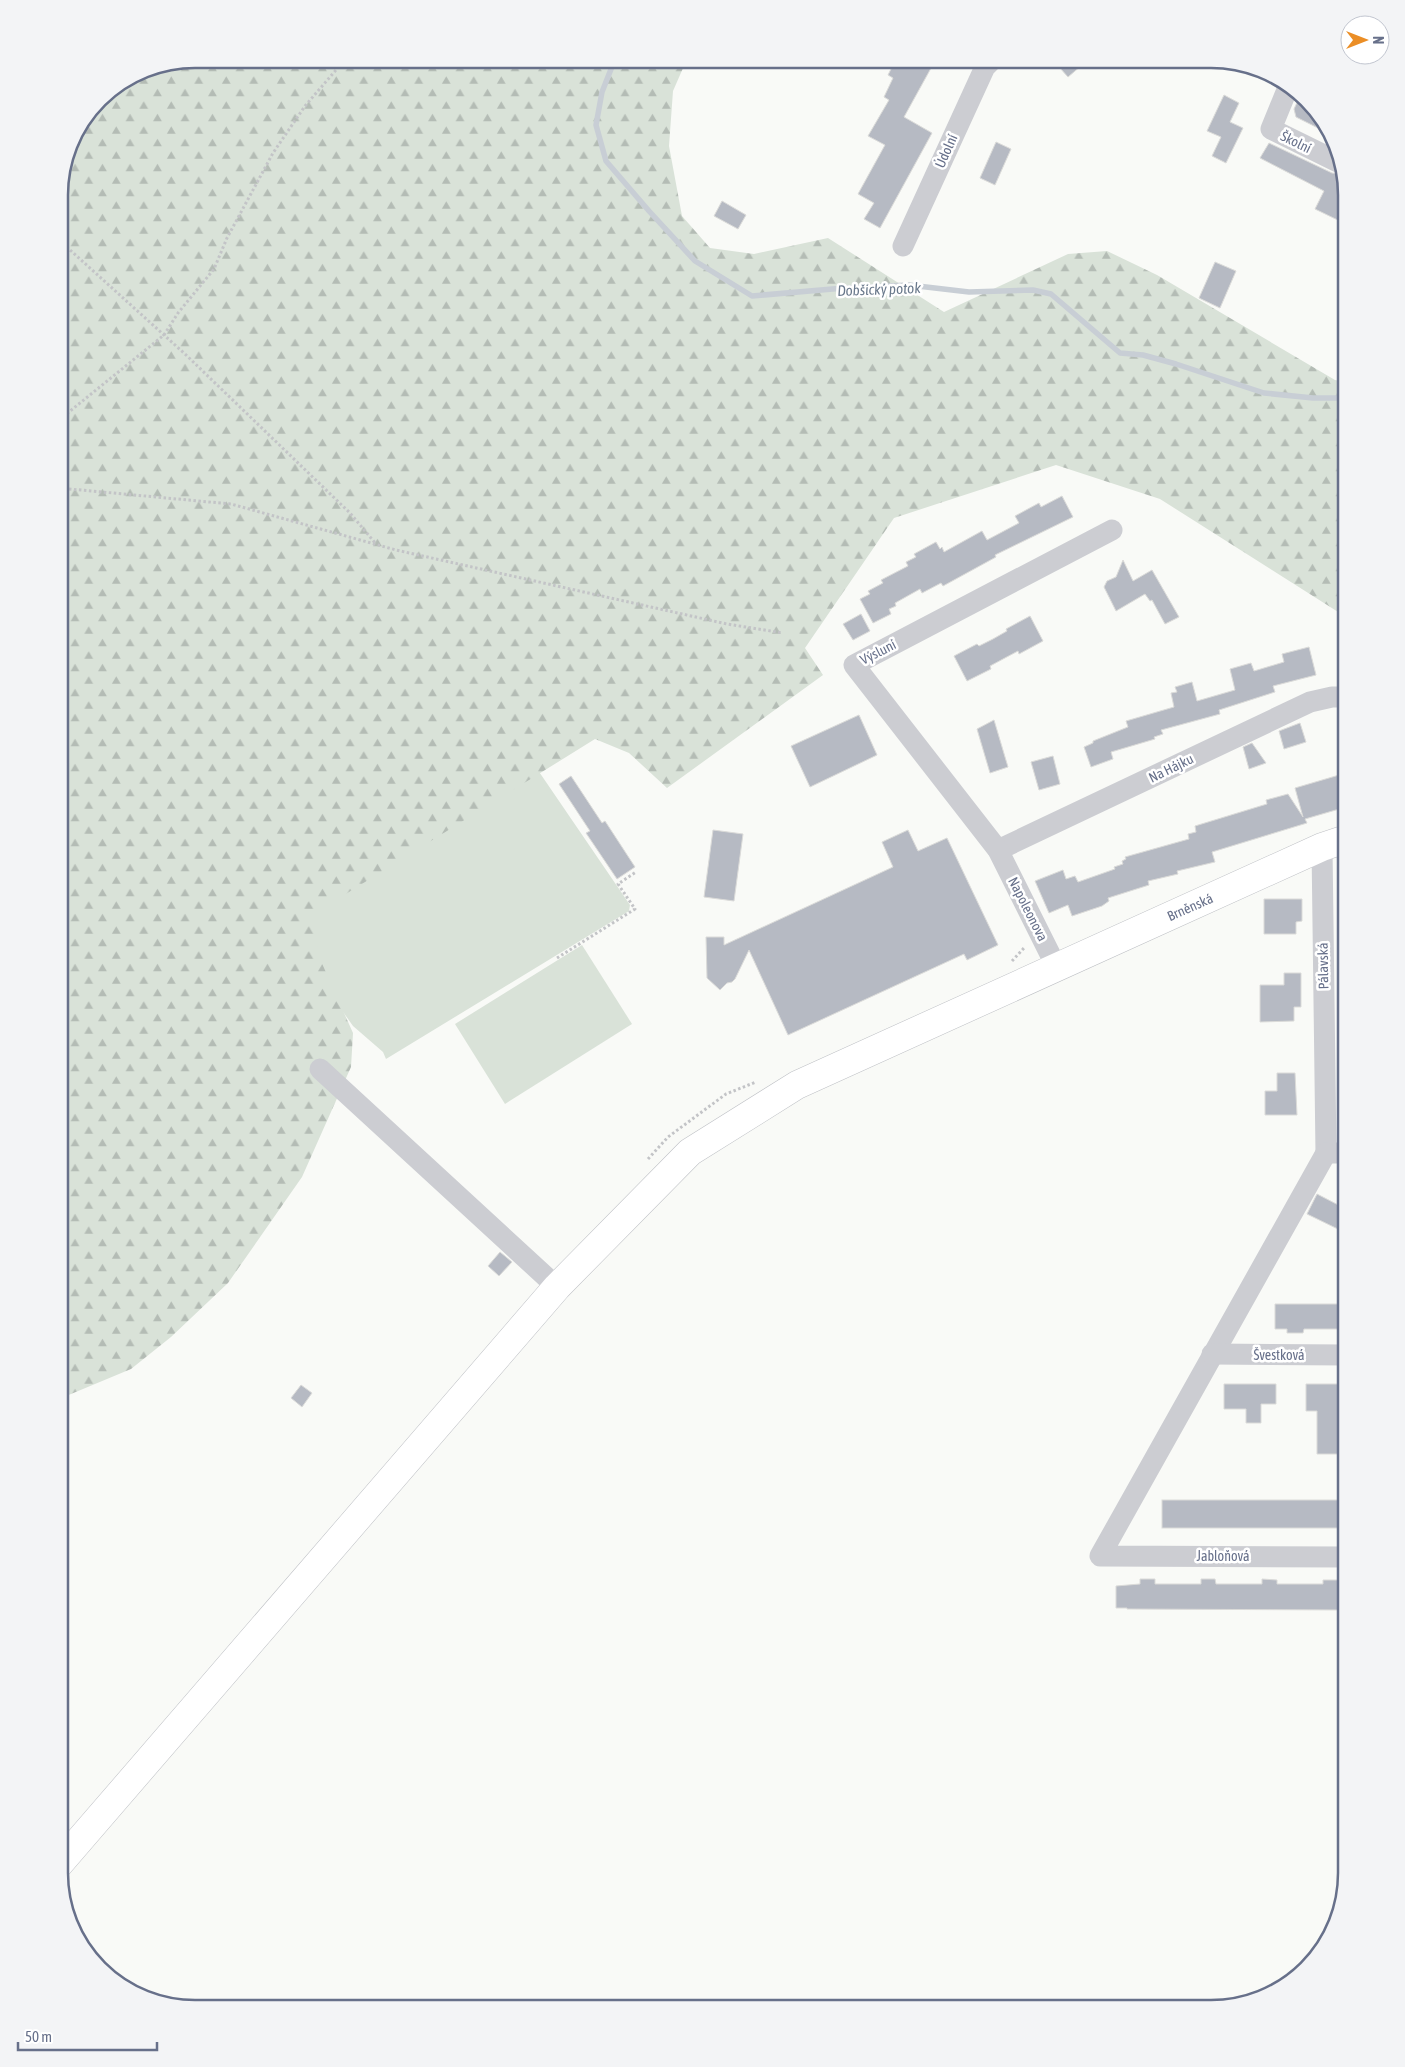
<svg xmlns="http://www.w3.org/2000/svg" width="1405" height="2067" font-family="'Asap Condensed',sans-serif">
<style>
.green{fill:#d9e2d8}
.forest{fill:url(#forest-firs)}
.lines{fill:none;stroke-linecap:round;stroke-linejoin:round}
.stream{stroke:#c8ced5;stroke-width:5.5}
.building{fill:#b6bac3;stroke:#dbdbd9}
.major-casing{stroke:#bec0c5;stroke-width:29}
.path{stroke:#c3c4c7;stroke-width:3;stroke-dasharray:2.5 2.5;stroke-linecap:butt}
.minor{stroke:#cccdd2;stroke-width:21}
.major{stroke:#fff;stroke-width:28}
.labels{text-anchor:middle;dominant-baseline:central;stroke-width:5;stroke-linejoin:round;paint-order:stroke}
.street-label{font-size:14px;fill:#67708a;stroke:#fff}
.water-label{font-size:15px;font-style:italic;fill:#69788b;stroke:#fff}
.rim{fill:none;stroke:#67708a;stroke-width:2.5}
</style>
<defs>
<pattern id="forest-firs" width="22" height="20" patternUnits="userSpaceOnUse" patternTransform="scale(1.25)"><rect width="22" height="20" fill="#d9e2d8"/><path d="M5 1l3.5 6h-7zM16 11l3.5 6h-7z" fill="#b4bcb5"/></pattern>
</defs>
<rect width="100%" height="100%" fill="#f9faf7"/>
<g class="green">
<path d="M531,760L630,905L629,911L386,1059L383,1052L353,1026L276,917Z"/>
<path d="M582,945L632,1024L505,1104L455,1024Z"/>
</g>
<path class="forest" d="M195,59H687L673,91L669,146L682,216L710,248L754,254L828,238L944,312L1068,254L1107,251L1157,275L1335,380L1346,382V617L1160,499L1056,465L894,518L805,648L823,675L667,788L629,753L595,739L312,915L320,959L353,1033L351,1067L302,1177L228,1283L171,1337L131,1369L59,1399V186L69,142L99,98L143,69Z"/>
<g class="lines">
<path class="stream" d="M615,59L602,92L596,125L606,161L649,211L695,261L752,296L844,288L909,285L969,292L1033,290L1051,294L1120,353L1143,355L1176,364L1264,393L1313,398H1346"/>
</g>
<g class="building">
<path d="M896,59H936L904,117L932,133L880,228L864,219L874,203L858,194L885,145L868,136L889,100L884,97L893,78L888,75Z"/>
<path d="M1052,59H1089L1068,77Z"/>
<path d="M1224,95L1239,103L1230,122L1243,128L1226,163L1212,156L1221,137L1207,131Z"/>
<path d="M1300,96L1328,127L1330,134L1296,117L1294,109Z"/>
<path d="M996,142L1011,149L995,185L980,178Z"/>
<path d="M1269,143L1332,173L1341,174L1346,194V224L1315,209L1324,191L1260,158Z"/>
<path d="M722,201L746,215L738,229L714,216Z"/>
<path d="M1215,262L1236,271L1220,308L1199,298Z"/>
<path d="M1062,496L1073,517L995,555L996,557L943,586L941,583L922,593L920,589L895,603L896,606L889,609L891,614L873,623L860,599L870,594L868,591L883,583L881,580L908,566L906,562L916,557L914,554L936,542L940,549L942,547L944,552L982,531L987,540L1019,523L1015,516L1039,503L1041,507Z"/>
<path d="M1123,560L1133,581L1152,570L1179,617L1165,624L1152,600L1150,601L1145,594L1116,611L1104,587L1107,581L1116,577Z"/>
<path d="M861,614L870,631L853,640L843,624Z"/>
<path d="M1030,616L1043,641L1019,654L1018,651L1003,659L990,666L991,669L967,681L954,656L977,644L979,646L993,639L1007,631L1006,629Z"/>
<path d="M1309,647L1316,675L1273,686L1275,692L1219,710L1220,714L1161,730L1163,734L1154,737L1155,739L1111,752L1113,759L1091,767L1084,747L1093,743V741L1128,727L1126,721L1174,707L1171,693L1177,692L1175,687L1192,682L1197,701L1235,690L1230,669L1251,663L1254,671L1284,662L1282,654Z"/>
<path d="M859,715L877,755L810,787L791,746Z"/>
<path d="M994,720L1008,767L990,773L977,729Z"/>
<path d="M1300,723L1306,742L1284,749L1279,731Z"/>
<path d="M1252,743L1266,763L1249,769L1243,747Z"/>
<path d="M1053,756L1060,784L1039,790L1031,762Z"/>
<path d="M1346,773V807L1305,819L1307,823L1212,852L1215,862L1177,871L1178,874L1148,881L1149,885L1108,898L1109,901L1102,906L1072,916L1068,905L1049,913L1035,881L1063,870L1066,879L1075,876L1078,882L1115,869L1114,867L1123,864L1122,861L1126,859L1125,857L1189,839L1188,834L1196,832L1195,826L1267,804L1266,800L1288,794L1303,817L1295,788Z"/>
<path d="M571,776L602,823L605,821L635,867L617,879L586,833L590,831L559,784Z"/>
<path d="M713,830L743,834L734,901L704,897Z"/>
<path d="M908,830L918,851L947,838L998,945L967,960L964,954L788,1035L749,950L735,979L732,982L727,983L720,990L707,978L706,937H724V945L893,867L882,842Z"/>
<path d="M1264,899H1302V921L1296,922V934H1264Z"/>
<path d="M1284,973H1301V1007H1294V1021L1260,1022V985H1284Z"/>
<path d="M1277,1073H1295L1297,1115H1265V1091H1277Z"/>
<path d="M1317,1194L1346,1209V1223L1342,1231L1307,1214Z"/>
<path d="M500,1252L512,1262L499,1276L488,1266Z"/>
<path d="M1275,1304H1346V1329H1304L1303,1333H1287V1329H1275Z"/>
<path d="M1224,1384H1276V1404H1261V1423H1246V1409H1224Z"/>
<path d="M1306,1384H1341L1342,1436H1346V1454H1317V1411H1306Z"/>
<path d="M301,1385L312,1393L302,1407L291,1398Z"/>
<rect x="1162" y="1500" width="184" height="28"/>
<path d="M1140,1579H1155V1584H1201V1579H1215L1216,1584H1262V1579L1277,1580V1584H1323V1580H1338V1584H1346V1610L1127,1609V1608H1116V1586L1140,1584Z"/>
</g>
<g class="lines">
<defs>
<path id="major" d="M59,1864L557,1287L690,1152L797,1085L1322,847L1346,839"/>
</defs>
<use href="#major" class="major-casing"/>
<g class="path">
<path d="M59,240L185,354L350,513L376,544"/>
<path d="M59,420L164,335L178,313L214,269L227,238L273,153L305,106L336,70L341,59"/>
<path d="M59,488L231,504L396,550L727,624L783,633"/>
<path d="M557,958L635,909L618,884L636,872"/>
<path d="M1012,961L1024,948"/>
<path d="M648,1159L668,1137L726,1094L756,1082"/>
</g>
<g class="minor">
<path d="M1289,85L1271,129L1338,162"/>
<path d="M903,246L985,67L993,59"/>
<path d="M1322,847L1326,1153H1346"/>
<path d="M998,850L1310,702L1332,697H1346"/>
<path d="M1057,968L998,850L854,665L1112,530"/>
<path d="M320,1069L557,1287"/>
<path d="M1326,1153L1100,1556L1346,1557"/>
<path d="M1212,1354L1346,1355"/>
</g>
<use href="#major" class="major"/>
</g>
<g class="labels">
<g class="street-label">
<text transform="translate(1296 142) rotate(26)">Školní</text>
<text transform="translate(946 151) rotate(-66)">Údolní</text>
<text transform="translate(878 652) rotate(-27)">Výsluní</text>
<text transform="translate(1171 768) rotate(-26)">Na Hájku</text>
<text transform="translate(1190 907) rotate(-24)">Brněnská</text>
<text transform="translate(1028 909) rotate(63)">Napoleonova</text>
<text transform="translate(1323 966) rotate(-91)">Pálavská</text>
<text x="1279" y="1355">Švestková</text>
<text x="1223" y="1556">Jabloňová</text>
</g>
<g class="water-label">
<text transform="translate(879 289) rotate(-2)">Dobšický potok</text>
</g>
</g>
<path d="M0 0H1405V2067H0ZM195 68H1211A127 127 0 0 1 1338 195V1873A127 127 0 0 1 1211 2000H195A127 127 0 0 1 68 1873V195A127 127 0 0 1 195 68Z" fill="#f3f4f6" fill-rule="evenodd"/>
<path class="rim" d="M195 68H1211A127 127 0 0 1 1338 195V1873A127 127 0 0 1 1211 2000H195A127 127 0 0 1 68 1873V195A127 127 0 0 1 195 68Z"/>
<g transform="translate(1365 40) rotate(90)"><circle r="24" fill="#ffffff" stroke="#c2c6d0"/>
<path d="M0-4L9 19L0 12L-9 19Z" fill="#eb8e26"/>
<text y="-8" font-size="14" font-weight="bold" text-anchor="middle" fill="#67708a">N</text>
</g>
<path d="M18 2042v8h139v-8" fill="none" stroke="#67708a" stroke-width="2.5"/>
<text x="25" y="2042" font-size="15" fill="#67708a" stroke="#ffffff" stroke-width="4" paint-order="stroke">50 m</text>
</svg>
